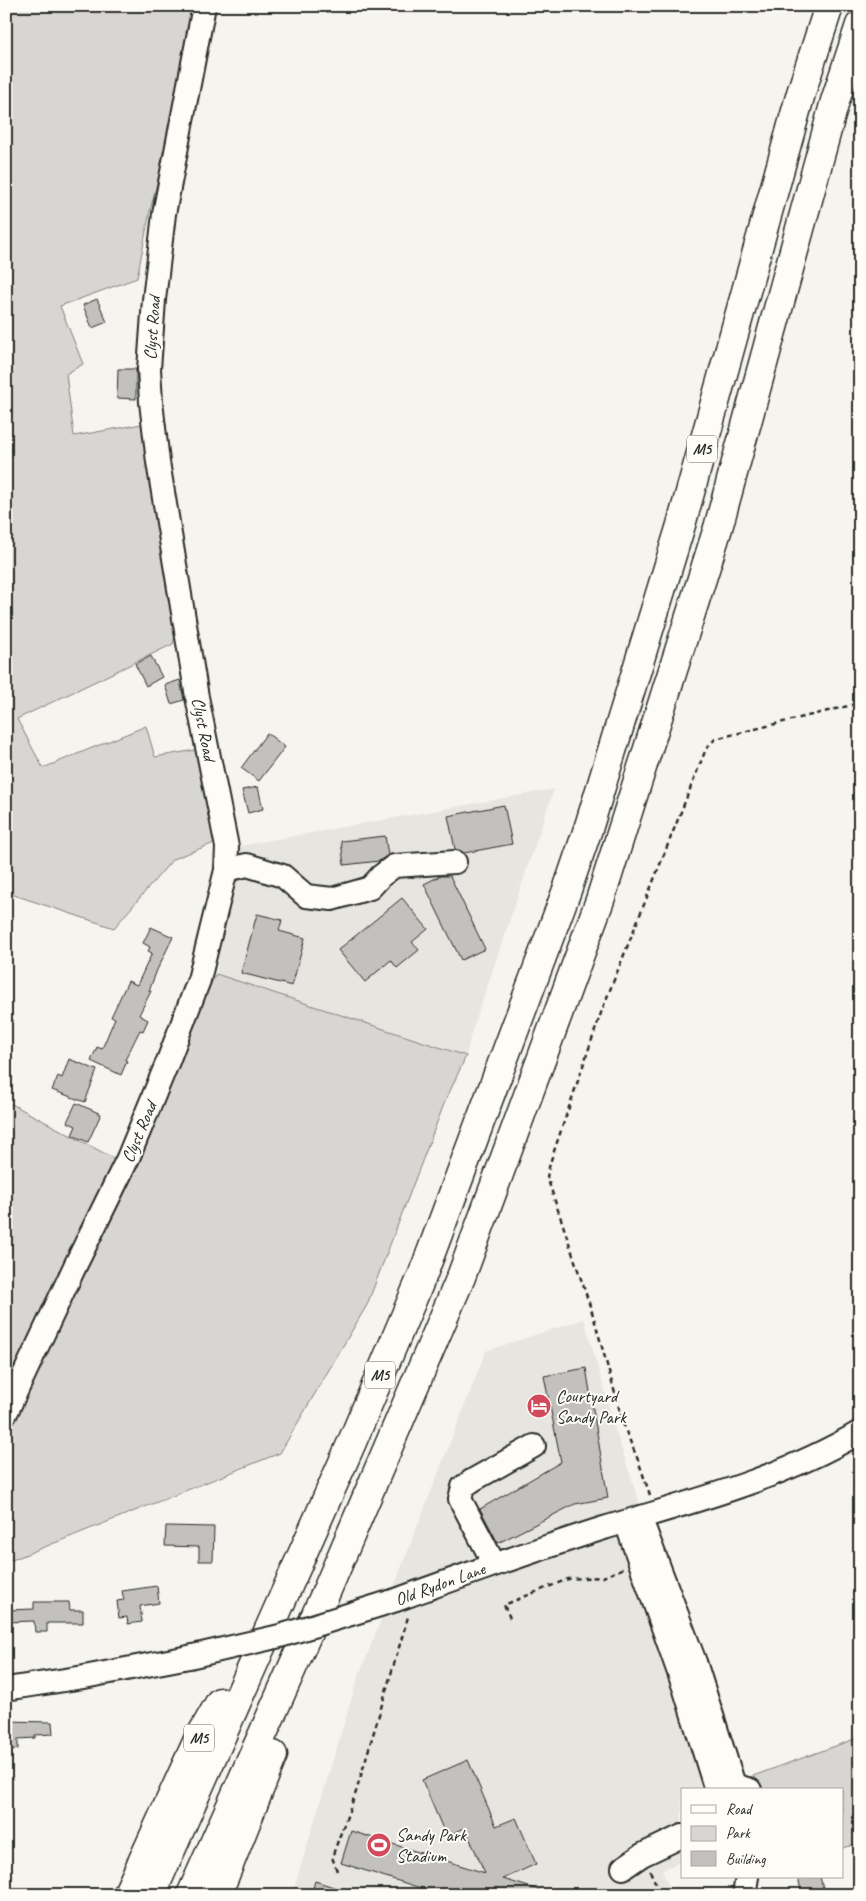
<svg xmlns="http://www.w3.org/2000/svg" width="866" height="1901" font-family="Caveat,sans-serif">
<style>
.built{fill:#e6e5e0}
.green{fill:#d7d6d2;stroke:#81807e}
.building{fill:#c2c1be;stroke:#2b2b2b}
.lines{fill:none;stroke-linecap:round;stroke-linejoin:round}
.minor-casing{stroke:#2b2b2b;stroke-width:26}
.highway-casing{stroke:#2b2b2b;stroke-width:31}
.path{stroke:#2b2b2b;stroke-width:2.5;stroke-dasharray:5 4;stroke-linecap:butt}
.minor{stroke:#fdfcf7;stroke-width:22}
.highway{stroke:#fdfcf7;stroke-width:28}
.minor-bridge-casing{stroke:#2b2b2b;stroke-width:26;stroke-linecap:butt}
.minor-bridge{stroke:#fdfcf7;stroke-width:22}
.labels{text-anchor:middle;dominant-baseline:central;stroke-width:4;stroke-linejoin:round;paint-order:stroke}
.shield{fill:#fdfcf7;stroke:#6a6a68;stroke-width:1}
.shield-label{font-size:16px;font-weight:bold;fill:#2b2b2b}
.street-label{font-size:18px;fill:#2b2b2b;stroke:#fdfcf7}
.poi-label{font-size:18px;fill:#2b2b2b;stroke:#fdfcf7;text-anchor:start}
</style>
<rect width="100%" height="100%" fill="#f5f4ef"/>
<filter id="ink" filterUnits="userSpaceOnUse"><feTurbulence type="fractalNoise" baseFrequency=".02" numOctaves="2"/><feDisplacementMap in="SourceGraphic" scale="10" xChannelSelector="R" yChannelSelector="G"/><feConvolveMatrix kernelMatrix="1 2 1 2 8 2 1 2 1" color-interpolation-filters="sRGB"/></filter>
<g filter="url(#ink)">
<g class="built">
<path d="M554,789L471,1034L466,1056L216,974L239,846Z"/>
<path d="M584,1319L617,1435L650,1535L745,1790H682V1861L662,1870L673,1895H292L357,1681L486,1351Z"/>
</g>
<g class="green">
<path d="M6,6H193L168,138L150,211L137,278L60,306L83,364L66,374L74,436L142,424L176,633L173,644L17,719L43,768L146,726L155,757L201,749L217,842L173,859L114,928L11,894L6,898Z"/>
<path d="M216,974L466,1056L444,1104L367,1305L280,1453L12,1560L6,1558V1440L35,1376L138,1166L207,991Z"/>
<path d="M6,1101L115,1159L16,1367L6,1363Z"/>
<path d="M860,1737V1843L842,1848V1790H745L742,1780Z"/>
</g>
<g class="building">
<path d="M97,299L107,322L92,328L83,305Z"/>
<path d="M118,369H136V399L117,398Z"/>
<path d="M151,656L162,677L146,686L135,664Z"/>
<path d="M180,680L184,700L171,704L165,685Z"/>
<path d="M267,733L285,747L259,781L241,768Z"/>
<path d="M258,787L263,809L248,813L242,790Z"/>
<path d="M504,805L512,844L464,853L455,849L448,816Z"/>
<path d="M385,836L388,855L379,861L344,865L341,841Z"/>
<path d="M440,876H450L485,949L461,960L424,884Z"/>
<path d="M402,898L428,929L412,942L419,950L397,968L391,960L365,982L338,950Z"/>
<path d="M257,914L282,920L279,931L305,938L292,986L241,973Z"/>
<path d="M151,927L173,937L157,970L149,991H151L139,1015L148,1020L143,1031L140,1030L125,1060L127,1061L121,1075L91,1061L97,1047L102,1049L115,1018L111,1017L128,981L137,985L152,953L148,951L150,947L143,943Z"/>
<path d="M69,1059L97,1070L85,1102L52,1090L58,1076L62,1078Z"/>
<path d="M76,1103L101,1114L88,1142L72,1135L76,1126L67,1122Z"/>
<path d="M586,1368L608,1498L575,1504L498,1543L480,1509L561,1462L544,1376Z"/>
<path d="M166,1526L214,1527L213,1561H199V1547L165,1546Z"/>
<path d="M157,1586L159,1603L140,1606L142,1622L128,1624L127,1617L119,1618L117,1601L124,1600L122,1591Z"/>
<path d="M34,1602H69L70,1610H83V1623H47V1632H35L34,1621L6,1622V1610L34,1609Z"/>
<path d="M6,1721L52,1722L53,1734L35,1735V1738L18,1739V1749L6,1750Z"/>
<path d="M468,1760L496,1826L516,1818L536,1864L503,1879L545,1892V1895H443L341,1863L351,1831L485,1873L465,1828L446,1836L422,1780Z"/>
<path d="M798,1877H820L825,1895H802Z"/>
<path d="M315,1881L349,1892V1895H311Z"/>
</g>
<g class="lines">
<defs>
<g id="minor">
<path d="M226,870L247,865L283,876L306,896L332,899L370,888L381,876L394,866L455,862"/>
<path d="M6,1413L75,1266L128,1158L168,1061L199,980L226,870L227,847L197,697L158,462L151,402L149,369L154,300L164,214L204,6"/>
<path d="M640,1517L695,1662L734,1785L750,1790"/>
<path d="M630,1534L684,1687L716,1790"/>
<path d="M487,1567L490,1556L460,1499L463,1487L473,1480L534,1446"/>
<path d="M396,1600C465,1575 534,1550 604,1528C691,1502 781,1479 860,1432"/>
<path d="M6,1689L84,1677L189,1657"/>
<path d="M623,1868L642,1855L682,1836"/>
<path d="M744,1895L747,1877"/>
</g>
<g id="highway">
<path d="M127,1895L197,1742L220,1702"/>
<path d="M151,1895L352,1442L423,1274L567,890L589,826L681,525L801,93L829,6"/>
<path d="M191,1895L327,1590L461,1277L600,900L718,528L835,101L860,25"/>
<path d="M217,1895L273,1755"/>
</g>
</defs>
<use href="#minor" class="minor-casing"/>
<use href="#highway" class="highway-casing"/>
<g class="path">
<path d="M650,1495L638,1460L625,1429L593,1315L547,1177L550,1163L602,1010L706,749L715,739L860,703"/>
<path d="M510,1618L504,1605L568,1579L603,1577L624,1568"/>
<path d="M337,1871L332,1857L356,1792L408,1617"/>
<path d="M650,1871L661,1895"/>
</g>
<use href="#minor" class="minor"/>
<use href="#highway" class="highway"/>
<defs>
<path id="minor-bridge" d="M189,1657L280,1636L396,1600"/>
</defs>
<use href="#minor-bridge" class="minor-bridge-casing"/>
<use href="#minor-bridge" class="minor-bridge"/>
</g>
</g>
<defs>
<symbol id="hotel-disc" viewBox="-11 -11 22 22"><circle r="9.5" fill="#d1495b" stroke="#fdfcf7"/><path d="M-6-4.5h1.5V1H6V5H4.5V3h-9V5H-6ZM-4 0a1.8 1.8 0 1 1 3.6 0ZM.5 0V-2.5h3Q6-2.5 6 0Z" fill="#fff"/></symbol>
<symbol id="stadium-disc" viewBox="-11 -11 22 22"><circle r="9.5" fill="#d1495b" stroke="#fdfcf7"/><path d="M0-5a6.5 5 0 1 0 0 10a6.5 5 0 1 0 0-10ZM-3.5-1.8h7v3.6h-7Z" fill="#fff"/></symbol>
</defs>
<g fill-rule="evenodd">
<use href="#hotel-disc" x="525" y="1392" width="28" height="28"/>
<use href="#stadium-disc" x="365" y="1831" width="28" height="28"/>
</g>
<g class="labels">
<g class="shield">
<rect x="687" y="435.5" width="30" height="27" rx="4"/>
<rect x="365" y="1361.5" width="30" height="27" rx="4"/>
<rect x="184" y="1724.5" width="30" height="27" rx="4"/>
</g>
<g class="shield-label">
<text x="702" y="449">M5</text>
<text x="380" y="1375">M5</text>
<text x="199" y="1738">M5</text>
</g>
<g class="street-label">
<text transform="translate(152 328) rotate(-86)">Clyst Road</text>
<text transform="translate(204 729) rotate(79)">Clyst Road</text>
<text transform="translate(139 1132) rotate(-67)">Clyst Road</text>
<text transform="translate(440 1584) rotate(-20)">Old Rydon Lane</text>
</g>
<g class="poi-label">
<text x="556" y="1396">Courtyard<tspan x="556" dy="21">Sandy Park</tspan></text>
<text x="396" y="1835">Sandy Park<tspan x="396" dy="21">Stadium</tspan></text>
</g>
</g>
<rect width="866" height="1901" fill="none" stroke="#fdfcf7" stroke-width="25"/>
<rect x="12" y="12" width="841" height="1876" fill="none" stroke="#2b2b2b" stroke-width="2" filter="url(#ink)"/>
<rect x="681" y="1788" width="162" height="90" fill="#fdfcf7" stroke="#a9a8a5"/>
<rect x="691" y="1805" width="25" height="8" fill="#fdfcf7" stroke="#a9a8a5"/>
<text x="726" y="1814" font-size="15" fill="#2b2b2b">Road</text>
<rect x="691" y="1826" width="25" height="15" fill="#d7d6d2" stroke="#a9a8a5"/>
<text x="726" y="1838" font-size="15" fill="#2b2b2b">Park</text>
<rect x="691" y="1851" width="25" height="15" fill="#c2c1be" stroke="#a9a8a5"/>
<text x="726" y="1864" font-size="15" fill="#2b2b2b">Building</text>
</svg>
